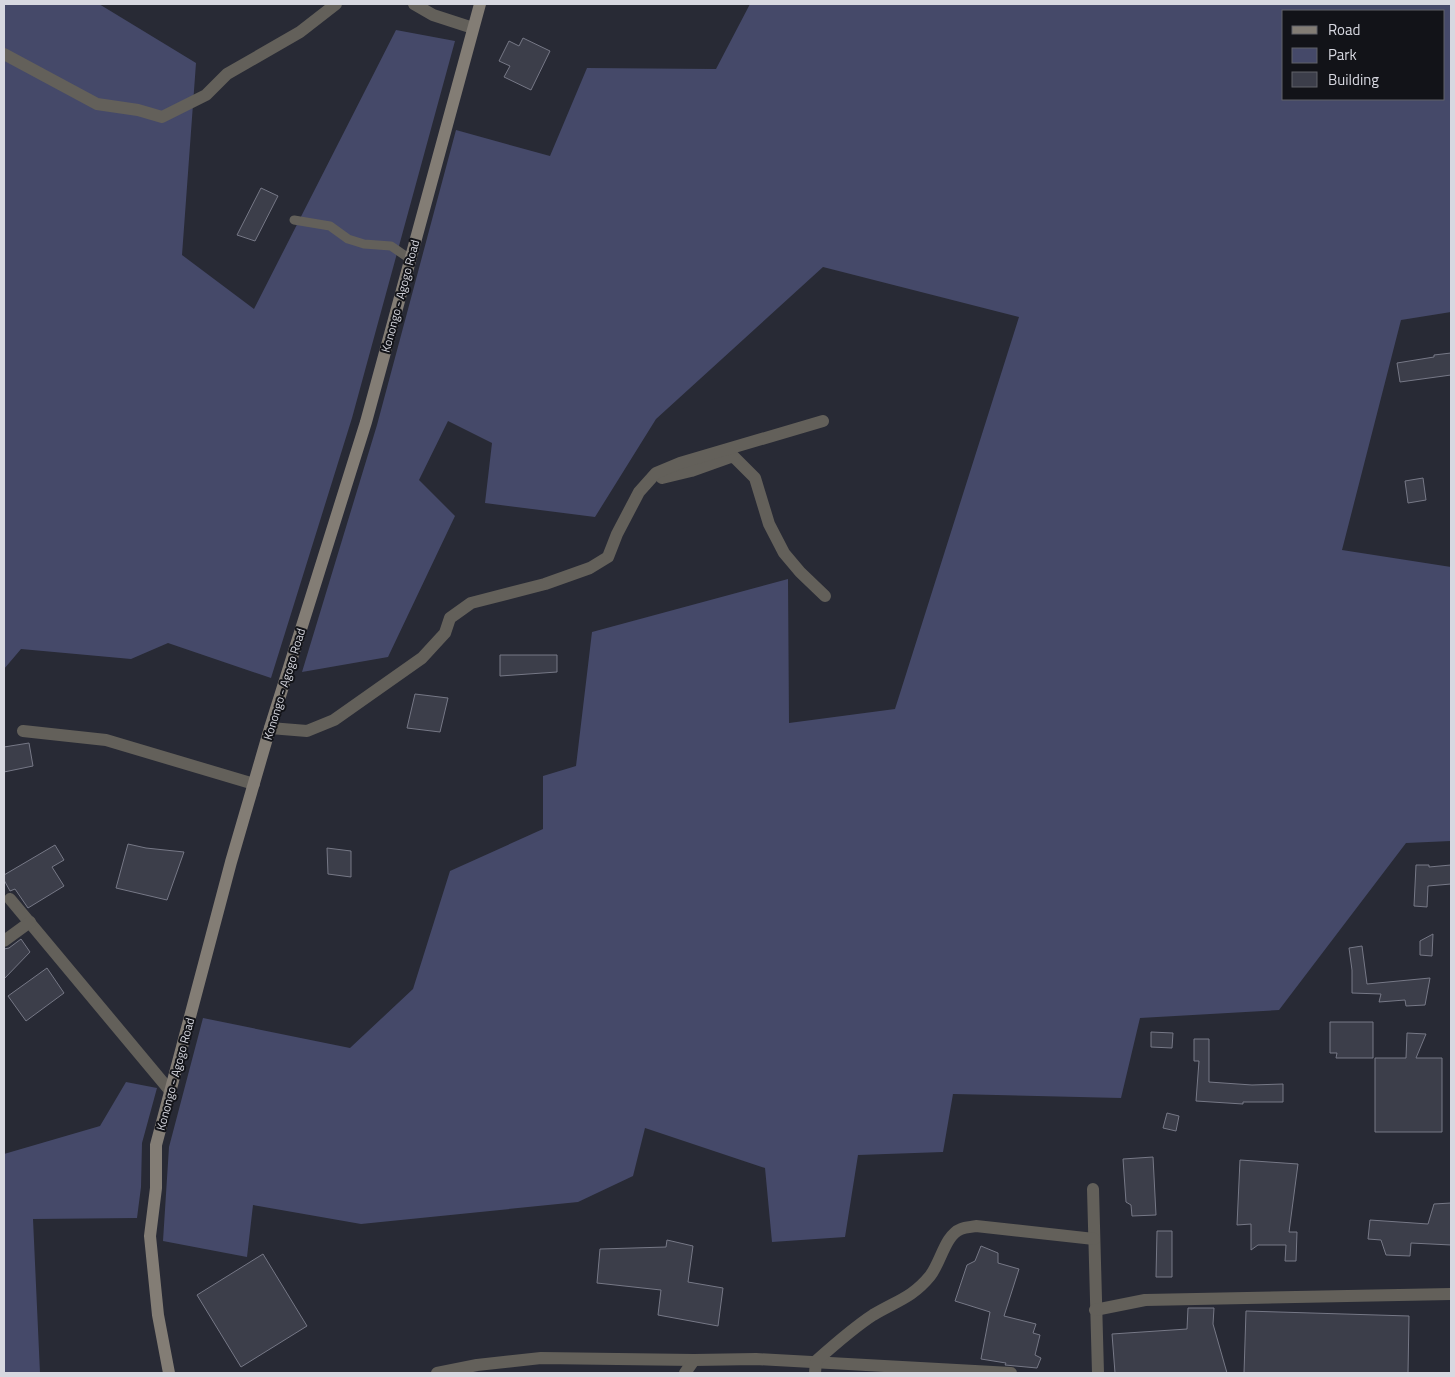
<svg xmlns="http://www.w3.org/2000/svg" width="1455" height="1377" font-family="'Titillium Web',sans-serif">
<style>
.green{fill:#454969;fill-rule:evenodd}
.building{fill:#3c3e4a;stroke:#767886}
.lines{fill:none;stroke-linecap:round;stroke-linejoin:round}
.lane{stroke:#63605a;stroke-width:9}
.street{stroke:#63605a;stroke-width:12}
.secondary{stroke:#837d75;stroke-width:12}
.labels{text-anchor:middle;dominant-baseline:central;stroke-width:4;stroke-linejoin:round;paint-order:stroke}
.street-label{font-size:12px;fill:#d7d8e0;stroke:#121318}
</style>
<rect width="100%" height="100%" fill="#282a35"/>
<g class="green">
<path d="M4,4H99L196,63L182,255L254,309L396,30L455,41L352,418L271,678L168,643L131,659L21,649L4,669Z"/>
<path d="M750,4H1451V312L1401,320L1342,550L1451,567V841L1406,843L1279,1010L1140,1018L1121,1098L953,1094L943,1152L858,1155L845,1237L772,1242L765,1168L645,1128L633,1176L578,1202L361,1224L253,1205L247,1257L163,1241L169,1147L203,1018L350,1048L413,989L450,871L543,829V776L576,766L592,632L788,579L789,723L895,709L1019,317L823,267L656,419L595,517L485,503L492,443L448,421L419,480L455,516L388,657L302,672L377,425L456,130L550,156L587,68L716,69ZM1284,11H1444V99H1284Z"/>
<path d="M126,1082L157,1088L142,1143L141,1187L137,1218L33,1219L40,1373H4V1154L100,1126Z"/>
</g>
<g class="building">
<path d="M523,38L550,51L531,90L504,77L510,66L499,61L509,41L519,46Z"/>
<path d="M261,188L278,196L255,241L237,235Z"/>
<path d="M1451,353V375L1400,382L1397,363L1434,357V355Z"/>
<path d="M1423,478L1426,500L1408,503L1405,481Z"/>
<path d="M500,655H557V672L500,676Z"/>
<path d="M415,694L448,698L440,732L407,728Z"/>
<path d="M29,743L33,766L4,772V747Z"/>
<path d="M128,844L146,848L184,852L167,900L116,888Z"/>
<path d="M55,845L64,860L52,867L64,886L28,908L15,889L10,891L4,880V875Z"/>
<path d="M327,848L351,851V877L328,874Z"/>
<path d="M1416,865H1429V867L1451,865V884L1428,886L1427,907L1414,906Z"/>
<path d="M1433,934L1432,956L1420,955V941Z"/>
<path d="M21,939L30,952L4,979V949L9,948Z"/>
<path d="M1362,946L1367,984L1430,978L1425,1005L1406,1006L1405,1000L1379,1002L1381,994L1352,993V970L1349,948Z"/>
<path d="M47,968L64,993L26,1021L8,996Z"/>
<path d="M1330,1022H1373V1058H1336L1337,1053H1330Z"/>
<path d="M1151,1032L1173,1033L1172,1048L1151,1047Z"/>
<path d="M1407,1033L1426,1034L1416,1058H1442V1132H1375V1058H1406Z"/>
<path d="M1194,1039H1209V1082L1252,1085L1283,1084V1102H1243V1104L1196,1101L1199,1061H1194Z"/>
<path d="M1167,1113L1179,1116L1176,1131L1163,1128Z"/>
<path d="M1153,1157L1156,1215L1132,1216L1131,1205L1126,1202L1123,1159Z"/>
<path d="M1240,1160L1298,1164L1289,1232H1297L1296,1261H1285L1286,1245H1258L1251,1250V1224L1237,1225Z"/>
<path d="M1451,1203V1245L1411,1243L1410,1256L1386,1255L1381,1240L1368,1239L1370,1220L1428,1224L1434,1204Z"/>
<path d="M1157,1231H1172V1277H1156Z"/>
<path d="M667,1240L693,1246L688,1282L723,1288L718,1326L658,1315L661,1290L597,1283L600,1249L666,1247Z"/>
<path d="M981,1246L998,1253V1263L1019,1269L1004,1316L1036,1324L1033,1333L1040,1335L1035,1355L1041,1358L1037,1368L1005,1365L1006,1363L981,1359L990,1312L955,1301L967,1265L975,1261Z"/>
<path d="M263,1254L307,1326L241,1367L197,1295Z"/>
<path d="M1188,1308H1214L1213,1324L1227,1373H1115L1112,1334L1187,1329Z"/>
<path d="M1246,1311L1409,1316L1408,1373H1244Z"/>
</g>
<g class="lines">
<path class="lane" d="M294,220L330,226L348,239L364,244L391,246L410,259"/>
<g class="street">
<path d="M414,4L433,15L473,28"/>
<path d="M4,54L97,104L138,110L162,117L206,95L227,74L300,32L336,4"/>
<path d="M662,478L691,471L733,456L755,478L769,524L784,553L800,572L825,596"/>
<path d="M270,728L307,731L334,720L422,658L445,633L450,618L471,603L545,584L590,568L608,557L617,534L639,492L656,473L680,463L823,421"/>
<path d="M23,731L106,740L254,784"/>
<path d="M10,899L171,1092"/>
<path d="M4,941L30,922"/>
<path d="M1093,1189L1098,1373"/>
<path d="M1095,1310L1145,1300L1451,1294"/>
<path d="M437,1373L477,1365L541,1358L694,1360L756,1359L1011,1373"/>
<path d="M685,1373L694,1360"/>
<path d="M815,1373L816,1361C834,1345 853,1328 873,1315C896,1301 912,1298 930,1276C941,1262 945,1235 961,1229C966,1227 972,1227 976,1226L1094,1239"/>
</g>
<path class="secondary" d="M169,1373L158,1315L150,1236L156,1188V1145L231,862L270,728L366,422L480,4"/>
</g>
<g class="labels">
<g class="street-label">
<text transform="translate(400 296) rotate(-75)">Konongo - Agogo Road</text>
<text transform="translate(284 684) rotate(-73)">Konongo - Agogo Road</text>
<text transform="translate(175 1074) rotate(-75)">Konongo - Agogo Road</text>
</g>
</g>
<rect width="1455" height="1377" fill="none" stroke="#d7d8e0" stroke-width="10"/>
<rect x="1282" y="10" width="162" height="90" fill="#121318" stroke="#616268"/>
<rect x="1292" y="26" width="25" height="8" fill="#837d75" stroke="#616268"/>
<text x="1328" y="35" font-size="15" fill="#d7d8e0">Road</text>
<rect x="1292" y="48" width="25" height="15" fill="#454969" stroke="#616268"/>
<text x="1328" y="60" font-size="15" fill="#d7d8e0">Park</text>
<rect x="1292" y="72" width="25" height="15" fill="#3c3e4a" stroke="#616268"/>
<text x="1328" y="85" font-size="15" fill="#d7d8e0">Building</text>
</svg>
